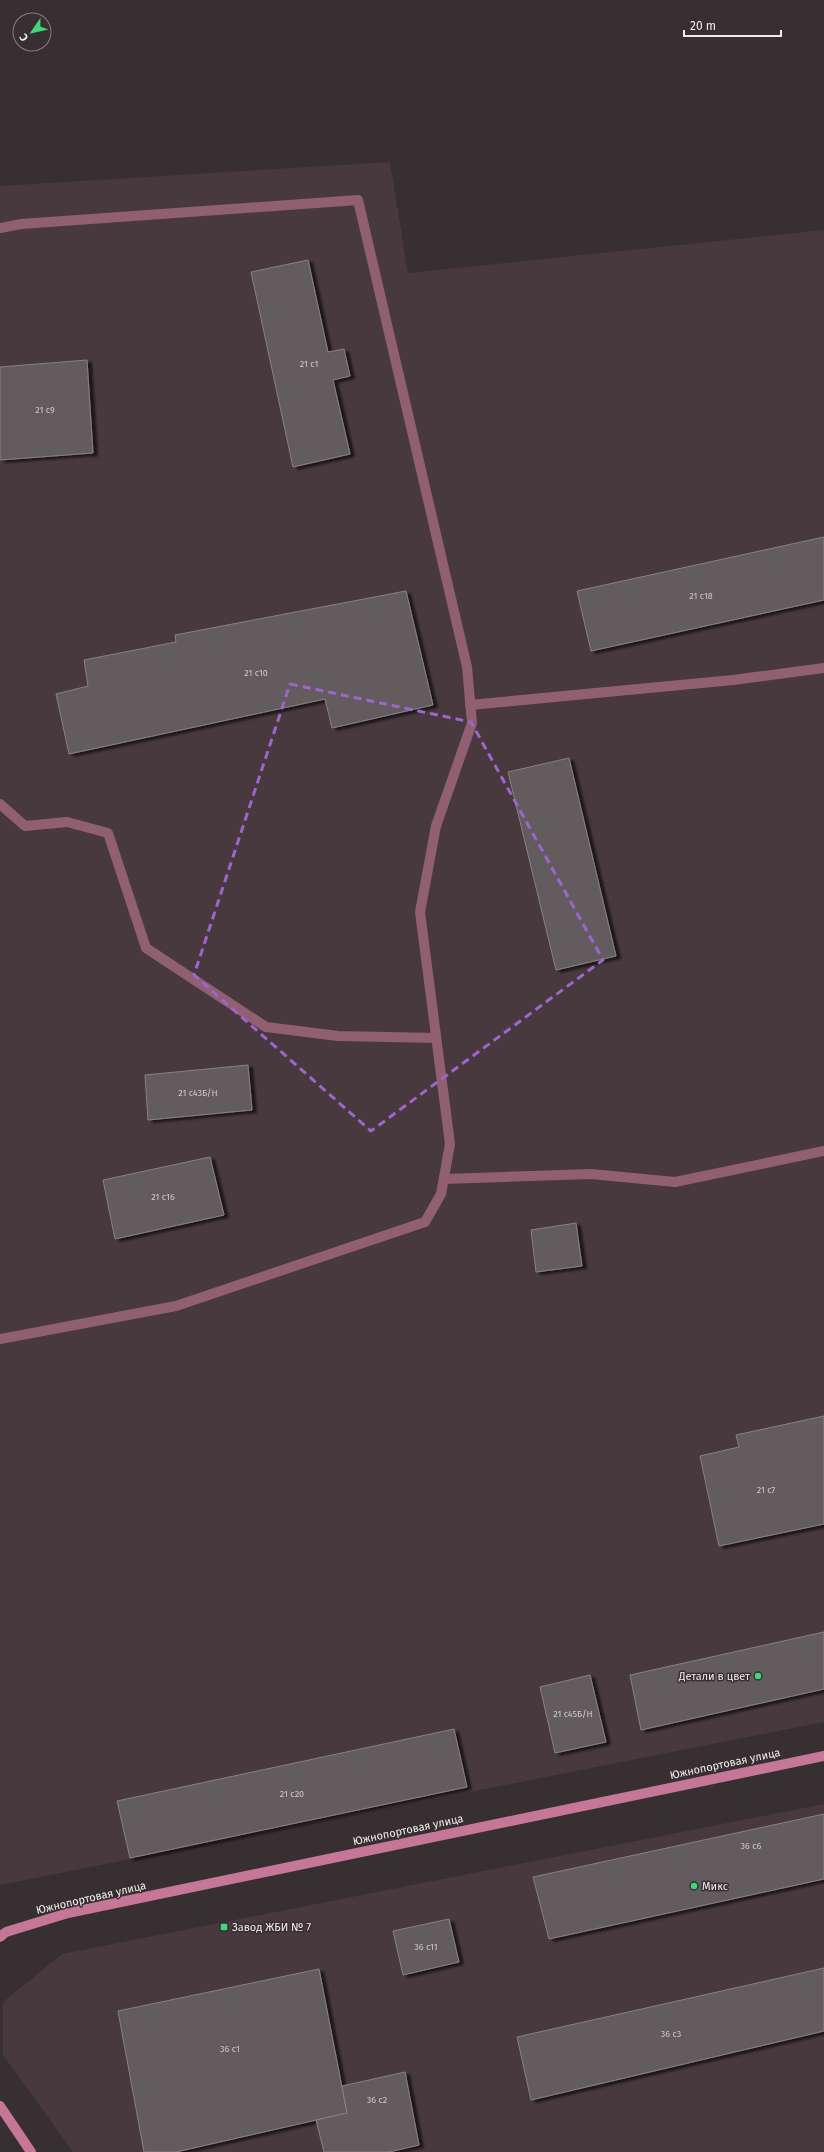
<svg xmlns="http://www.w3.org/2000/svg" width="824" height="2152" font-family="'Fira Sans',sans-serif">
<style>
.built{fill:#47393e}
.building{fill:#645b5e;stroke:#8a8084;filter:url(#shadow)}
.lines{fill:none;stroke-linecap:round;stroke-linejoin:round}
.lane{stroke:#915f72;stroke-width:10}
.secondary{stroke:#c67696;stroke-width:10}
.marked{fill:none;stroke:#9e65cc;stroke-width:3;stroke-dasharray:8 5;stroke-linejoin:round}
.poi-dot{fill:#40d77c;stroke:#382f32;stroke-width:1.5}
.labels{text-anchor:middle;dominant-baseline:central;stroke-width:3;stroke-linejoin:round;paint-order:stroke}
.number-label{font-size:9px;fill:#cdc7c8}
.poi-label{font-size:11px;fill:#f0ebec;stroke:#382f32;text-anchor:start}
.street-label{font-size:11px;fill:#f0ebec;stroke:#382f32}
</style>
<defs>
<filter id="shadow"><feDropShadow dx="4.5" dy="2.5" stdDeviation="1" flood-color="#0009"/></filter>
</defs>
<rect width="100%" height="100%" fill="#382f32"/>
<g class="built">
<path d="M390,162L408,273L824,230V1722L0,1885V186Z"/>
<path d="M824,1804V2152H73L3,2055V2002L62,1954Z"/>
</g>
<g class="building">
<path d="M308,260L328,352L344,349L350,376L333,380L350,454L293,467L251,272Z"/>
<path d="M87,360L93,453L0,460V367Z"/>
<path d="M824,537V600L591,651L577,591Z"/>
<path d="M406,591L433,705L332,728L325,699L69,754L56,694L88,686L84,660L176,642L175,635Z"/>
<path d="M569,758L616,956L556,970L508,772Z"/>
<path d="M248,1065L252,1110L148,1120L145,1075Z"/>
<path d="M210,1157L224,1215L115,1239L103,1180Z"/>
<path d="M576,1223L582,1266L536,1272L531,1230Z"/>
<path d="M824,1416V1524L719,1546L700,1456L739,1447L736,1435Z"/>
<path d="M824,1632V1689L641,1730L630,1675Z"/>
<path d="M590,1675L606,1742L555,1753L540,1687Z"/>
<path d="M454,1729L467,1787L130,1858L117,1801Z"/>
<path d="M824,1814V1879L549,1939L533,1877Z"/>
<path d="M449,1919L459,1962L403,1975L393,1931Z"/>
<path d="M824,1968V2031L531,2100L517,2037Z"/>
<path d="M319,1969L347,2113L176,2152H144L118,2011Z"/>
<path d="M405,2072L419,2145L389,2152H324L316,2120L347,2113L342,2086Z"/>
</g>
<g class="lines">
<g class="lane">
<path d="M0,228L21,224L358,200L467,667L472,723L436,826L420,912L450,1144L441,1194L425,1222L176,1306L0,1339"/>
<path d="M470,705L733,680L824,668"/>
<path d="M0,804L25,826L67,822L108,833L146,948L266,1027L338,1036L436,1038"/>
<path d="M444,1179L591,1174L675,1182L824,1151"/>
</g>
<g class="secondary">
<path d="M0,1937L6,1932L68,1913L824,1756"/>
<path d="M0,2106L31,2152"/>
</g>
</g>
<path class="marked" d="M290,684L471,722L603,960L371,1131L194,975Z"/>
<g class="poi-dot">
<circle cx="758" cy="1676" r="4"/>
<circle cx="694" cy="1886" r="4"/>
<rect x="220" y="1923" width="8" height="8" rx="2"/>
</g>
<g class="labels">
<g class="number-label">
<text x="309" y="364">21 с1</text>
<text x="45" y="410">21 с9</text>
<text x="701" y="596">21 с18</text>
<text x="256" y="673">21 с10</text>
<text x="198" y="1093">21 с43Б/Н</text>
<text x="163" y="1197">21 с16</text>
<text x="766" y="1490">21 с7</text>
<text x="573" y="1714">21 с45Б/Н</text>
<text x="292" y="1794">21 с20</text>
<text x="751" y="1846">36 с6</text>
<text x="426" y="1947">36 с11</text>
<text x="671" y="2034">36 c3</text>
<text x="230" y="2049">36 с1</text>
<text x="377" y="2100">36 с2</text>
</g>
<g class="poi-label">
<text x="750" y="1676" text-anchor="end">Детали в цвет</text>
<text x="702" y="1886">Микс</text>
<text x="232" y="1927">Завод ЖБИ № 7</text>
</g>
<g class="street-label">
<text transform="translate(725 1764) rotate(-12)">Южнопортовая улица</text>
<text transform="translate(408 1830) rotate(-12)">Южнопортовая улица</text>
<text transform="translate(91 1898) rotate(-13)">Южнопортовая улица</text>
</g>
</g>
<g transform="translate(32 32) rotate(236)"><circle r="19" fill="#382f32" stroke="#827a7c"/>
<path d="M0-3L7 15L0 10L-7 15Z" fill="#40d77c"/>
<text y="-6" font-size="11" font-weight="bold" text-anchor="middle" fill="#f0ebec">С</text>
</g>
<path d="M684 30v6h97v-6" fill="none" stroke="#f0ebec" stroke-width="2"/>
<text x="690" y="30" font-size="12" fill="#f0ebec" stroke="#382f32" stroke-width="3" paint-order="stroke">20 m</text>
</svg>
